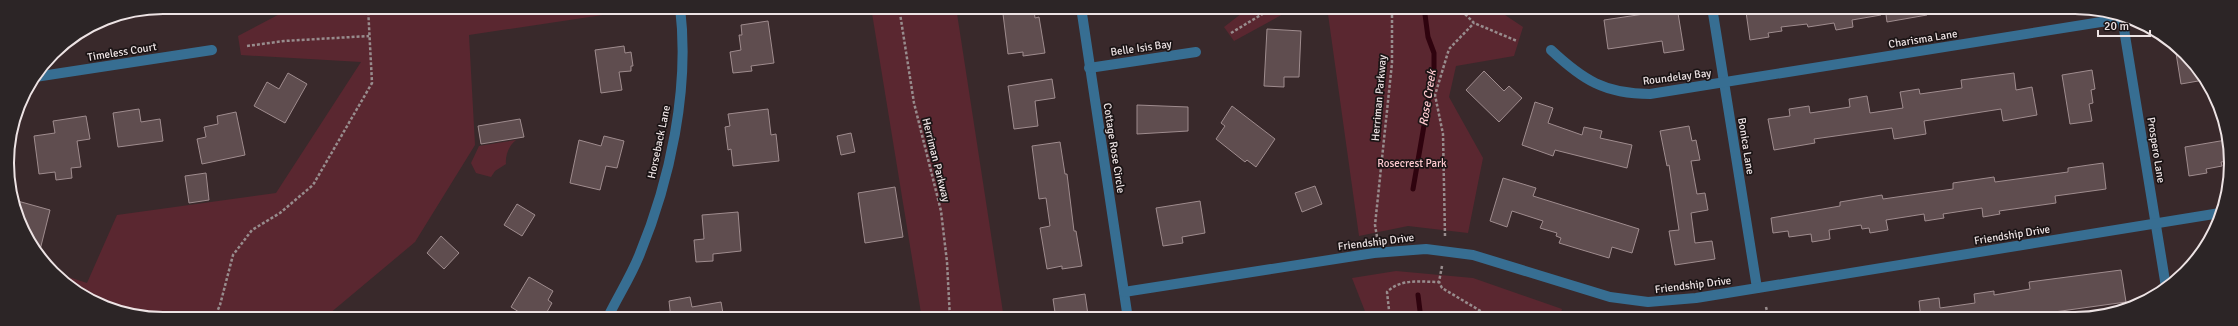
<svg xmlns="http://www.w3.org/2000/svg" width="2238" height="326" font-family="Signika,sans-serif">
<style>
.green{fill:#5a2730}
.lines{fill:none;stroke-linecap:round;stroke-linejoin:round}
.stream{stroke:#2f030e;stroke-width:5}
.building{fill:#5f4d4f;stroke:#9f8c8e}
.path{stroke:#988c8d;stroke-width:2.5;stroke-dasharray:3 2;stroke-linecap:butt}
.minor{stroke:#376e92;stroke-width:10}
.labels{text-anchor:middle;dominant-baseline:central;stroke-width:3.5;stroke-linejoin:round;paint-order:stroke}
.street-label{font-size:11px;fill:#ede3e4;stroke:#1b1415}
.park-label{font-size:11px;fill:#fecad0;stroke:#1b1415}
.water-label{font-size:12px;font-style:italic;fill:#fdc8ce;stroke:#1b1415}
.rim{fill:none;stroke:#ede3e4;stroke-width:2}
</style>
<rect width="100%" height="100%" fill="#39292b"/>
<g class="green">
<path d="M293,7H656L469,35L475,145L415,242L323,319H153L93,302L53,272L87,283L117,215L276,193L361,62L241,55L238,36Z"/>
<path d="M871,7H956L1004,319H922Z"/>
<path d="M1250,7H1296L1234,41L1224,27Z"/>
<path d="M1327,7H1493L1523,27L1514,56L1456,66L1449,97L1483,158L1468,233L1408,226L1359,236Z"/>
<path d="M516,140C509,145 505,156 506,164L495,171L491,177L476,173L471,163L479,146Z"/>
<path d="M1396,271L1473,278L1562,309L1559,319H1368L1352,278Z"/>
</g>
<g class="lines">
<g class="stream">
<path d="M1413,189L1434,68V53L1428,37L1424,7"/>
<path d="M1418,295L1421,319"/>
</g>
</g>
<g class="building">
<path d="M1655,7H1677L1684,50L1664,53L1662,41L1608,49L1604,20L1644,14L1643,9Z"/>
<path d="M1779,7H1881V15L1852,20L1853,27L1836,30L1834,23L1808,27L1807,24L1781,27L1782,31L1768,33L1769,37L1750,40L1746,12Z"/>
<path d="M1885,7H1926L1927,15L1887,22Z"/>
<path d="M1034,10L1035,18L1039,17L1045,53L1023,56V52L1008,54L1003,14Z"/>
<path d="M768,21L774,63L751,66L752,71L733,73L730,52L741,50L739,35H742L741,25Z"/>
<path d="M1267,29L1301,31L1299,77H1284V87L1264,86Z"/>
<path d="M624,46L625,53L631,52L633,66H631V71L619,72L622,90L601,93L595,50Z"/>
<path d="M2175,47L2192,60L2204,80L2181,84Z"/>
<path d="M2092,70L2095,89L2091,90L2093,103L2089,104L2092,121L2070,124L2062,75Z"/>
<path d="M1484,71L1504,91L1509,86L1522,98L1499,122L1466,90Z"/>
<path d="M288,73L307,84L285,123L254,106L267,82L279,89Z"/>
<path d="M2014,73L2016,90L2032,87L2037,115L2003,121L2001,109L1924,121L1926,134L1894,139L1892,128L1814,139L1815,143L1774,150L1768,119L1790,116L1789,109L1809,106L1810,113L1850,107L1849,99L1867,96L1870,113L1903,108L1900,92L1919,89L1920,94L1962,88L1961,80Z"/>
<path d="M1052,79L1055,98L1035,101L1038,126L1014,129L1008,86Z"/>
<path d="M1535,102L1553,108L1548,123L1582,135L1584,127L1602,131L1600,138L1632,145L1627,168L1555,150L1553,156L1522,145Z"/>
<path d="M1137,105L1188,107V131L1137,134Z"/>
<path d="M1232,106L1275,139L1256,167L1247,160L1245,162L1216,139L1225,126L1221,123Z"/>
<path d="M139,109L141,122L160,119L163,141L118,147L113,113Z"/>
<path d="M768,109L771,135L776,134L779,161L733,166L731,149L728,150L725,127L730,126L728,114Z"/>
<path d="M236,112L245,155L202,164L197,139L206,137L204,127L218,124L217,116Z"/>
<path d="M86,116L90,139L77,141L81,167L71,168L72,178L56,180L55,172L39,174L34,136L55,133L53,121Z"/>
<path d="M520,119L524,137L481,144L478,126Z"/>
<path d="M1689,126L1692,141L1696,140L1700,160L1691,161L1697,194L1705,193L1708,210L1691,213L1695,243L1712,241L1715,259L1675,265L1669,231L1679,230L1669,165L1667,166L1660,131Z"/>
<path d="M851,133L855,152L841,155L837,136Z"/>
<path d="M604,136L624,141L617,168L606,166L600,190L570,183L579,140L601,146Z"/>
<path d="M2226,140L2229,161L2221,162L2222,166L2206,169L2207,173L2189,176L2185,147Z"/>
<path d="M1060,142L1065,174H1067L1074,231H1076L1082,266L1062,269V266L1047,269L1040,228L1050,226L1046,198L1039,199L1032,146Z"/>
<path d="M2103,163L2106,189L2055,196L2056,203L1999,211L2000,214L1983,217L1982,208L1943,214L1944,218L1925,221L1924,214L1886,220L1888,230L1870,233L1869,228L1862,229L1861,225L1829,230L1830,239L1812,242L1811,234L1789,237L1788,231L1773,233L1771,218L1840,206V202L1882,195L1883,199L1953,189V183L1994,177L1995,182L2068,172V168Z"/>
<path d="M206,173L209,200L189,203L185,176Z"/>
<path d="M1503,178L1536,188L1533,196L1639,229L1632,253L1612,247L1609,258L1559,243L1561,238L1556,236L1557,233L1540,228L1543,221L1512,211L1507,227L1490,221Z"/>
<path d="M1315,186L1322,204L1302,212L1295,193Z"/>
<path d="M895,187L903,237L865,243L858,193Z"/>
<path d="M14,200L50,210L39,254L15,213Z"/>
<path d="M1200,201L1205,233L1182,237L1183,243L1163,246L1156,208Z"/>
<path d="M517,204L535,215L522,236L504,225Z"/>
<path d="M738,212L741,251L713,254V261L696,262L694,240L704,239L702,215Z"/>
<path d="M441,236L459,253L444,269L427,253Z"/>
<path d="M2121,270L2126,302L2054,312L2055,314L2029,319H1921L1919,301L1939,298L1940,308L1975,303L1974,294L1994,291V295L2030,289L2029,282Z"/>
<path d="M529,277L553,291L548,300L552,303L543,319H530L511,307Z"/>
<path d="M1085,294L1088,315L1080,317V319H1056L1053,299Z"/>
<path d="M690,297L692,307L721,302L724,319H671L669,301Z"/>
</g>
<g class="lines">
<g class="path">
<path d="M899,7L914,103L941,211L947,262L950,319"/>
<path d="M1458,7L1474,23L1517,41"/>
<path d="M1231,33L1274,7"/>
<path d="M247,46L284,41L369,36"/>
<path d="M1445,236L1443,134L1435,95L1449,49L1474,23"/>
<path d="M1377,237L1375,225L1392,63V7"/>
<path d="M1442,266L1439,282L1442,288L1484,313L1490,319"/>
<path d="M1766,307L1769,319"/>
<path d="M214,319L220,305L233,255L252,230L280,213L313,185L372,83L368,7"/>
<path d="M1390,319L1387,292C1401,278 1421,282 1439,282"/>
</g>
<g class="minor">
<path d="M1081,7L1128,319"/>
<path d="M1712,7L1757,288"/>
<path d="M2122,17L2166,287"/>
<path d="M1551,50C1583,80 1605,94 1650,94L2126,18"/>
<path d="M1089,68L1196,52"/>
<path d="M35,77L212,50"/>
<path d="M1124,292L1374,253L1426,249L1473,255L1610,297L1648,302L1696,298L2220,213"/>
<path d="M607,319C617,298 630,278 639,256C670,181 690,89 680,7"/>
</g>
</g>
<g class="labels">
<g class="street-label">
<text transform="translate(1923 39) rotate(-9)">Charisma Lane</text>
<text transform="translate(1141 48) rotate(-8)">Belle Isis Bay</text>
<text transform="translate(122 52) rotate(-9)">Timeless Court</text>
<text transform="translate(1677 77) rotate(-7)">Roundelay Bay</text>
<text transform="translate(1379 98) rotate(-85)">Herriman Parkway</text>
<text transform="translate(659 142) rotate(-78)">Horseback Lane</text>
<text transform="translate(1746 146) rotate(81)">Bonica Lane</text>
<text transform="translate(1114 148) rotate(81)">Cottage Rose Circle</text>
<text transform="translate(2156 150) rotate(81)">Prospero Lane</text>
<text transform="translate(936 160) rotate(76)">Herriman Parkway</text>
<text transform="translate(2012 235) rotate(-9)">Friendship Drive</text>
<text transform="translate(1376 242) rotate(-7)">Friendship Drive</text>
<text transform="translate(1693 285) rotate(-7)">Friendship Drive</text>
</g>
<g class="park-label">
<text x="1412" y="163">Rosecrest Park</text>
</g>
<g class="water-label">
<text transform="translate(1428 98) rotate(-81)">Rose Creek</text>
</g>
</g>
<path d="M0 0H2238V326H0ZM163 14H2075A149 149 0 0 1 2224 163V163A149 149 0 0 1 2075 312H163A149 149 0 0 1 14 163V163A149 149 0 0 1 163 14Z" fill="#2c2526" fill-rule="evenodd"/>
<path class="rim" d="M163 14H2075A149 149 0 0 1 2224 163V163A149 149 0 0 1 2075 312H163A149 149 0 0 1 14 163V163A149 149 0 0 1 163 14Z"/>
<path d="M2098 30v6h52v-6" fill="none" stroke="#ede3e4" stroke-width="2"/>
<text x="2104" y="30" font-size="12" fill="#ede3e4" stroke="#1b1415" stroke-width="3" paint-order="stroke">20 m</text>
</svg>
